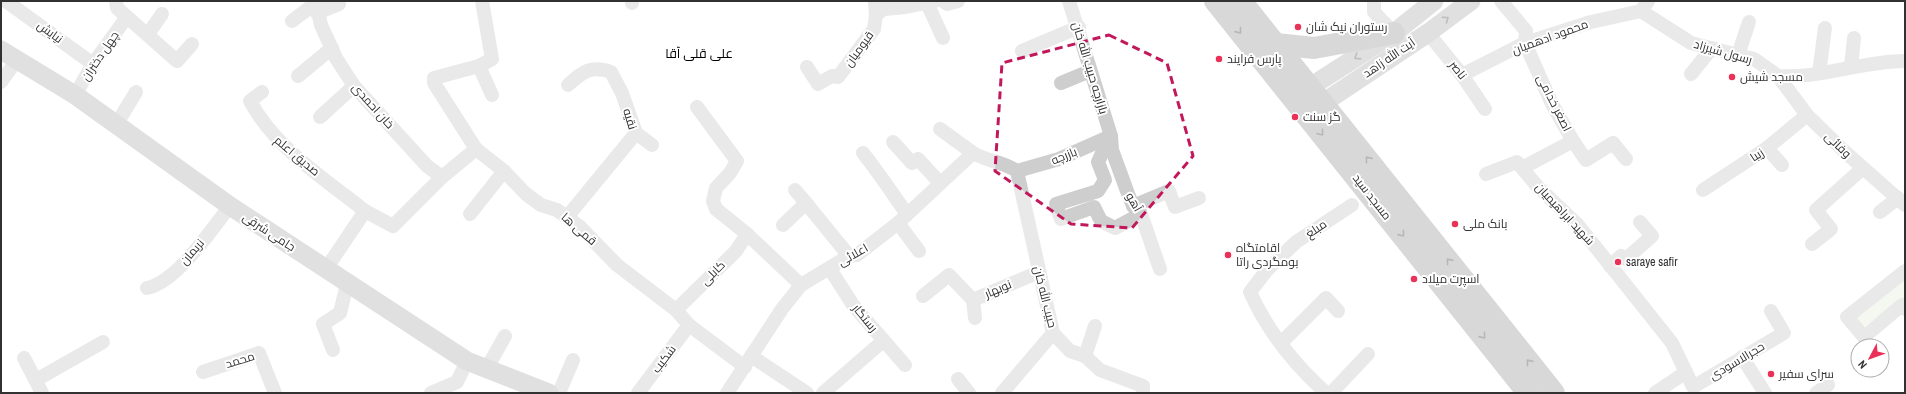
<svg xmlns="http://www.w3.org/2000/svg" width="1906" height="394" font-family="'Archivo Narrow',Cairo,sans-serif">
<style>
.green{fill:#e9eedf}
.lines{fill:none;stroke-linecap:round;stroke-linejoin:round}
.street{stroke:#cecece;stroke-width:14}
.secondary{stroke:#bbb;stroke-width:19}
.primary{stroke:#a9a9a9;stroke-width:22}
.oneway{stroke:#6f6f6f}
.oneway2{stroke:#616161}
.marked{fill:none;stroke:#c2185b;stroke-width:3;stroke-dasharray:8 5;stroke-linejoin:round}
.poi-dot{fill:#ea3158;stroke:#fff;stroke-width:1.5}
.labels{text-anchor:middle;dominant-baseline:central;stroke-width:4;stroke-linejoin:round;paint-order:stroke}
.poi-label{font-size:12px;fill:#313131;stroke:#fff;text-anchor:start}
.street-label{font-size:12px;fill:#313131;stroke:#fff}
.neighbourhood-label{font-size:13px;fill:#000;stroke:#fff}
</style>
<rect width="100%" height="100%" fill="#fff"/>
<path class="green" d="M1905,274V304L1900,300L1861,329L1853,319Z"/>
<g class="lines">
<g class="street">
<path d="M6,1L93,64"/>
<path d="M116,1L117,8L177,61L192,44"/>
<path d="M316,1L321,25L336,58L354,86L427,166L442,177"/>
<path d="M482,1L492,59L479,66L434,78V83L476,149L504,171L526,194L541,205L557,210L580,227L617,265L676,310L689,325L745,367"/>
<path d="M632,1V3"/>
<path d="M943,1L947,4L958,1"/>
<path d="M1069,1L1111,136L1112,150L1127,191L1133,206L1141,214L1160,269"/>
<path d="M1374,1V12L1394,33"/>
<path d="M1501,1L1526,31L1525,43L1552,104L1573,141L1586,160L1613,143L1626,159"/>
<path d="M927,3L943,38"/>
<path d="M1641,11L1691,43L1754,59L1778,76C1820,79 1862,61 1905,61"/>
<path d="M1641,11L1648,1"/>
<path d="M317,13L339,4"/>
<path d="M876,15L884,9L906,7L935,1"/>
<path d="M292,21L317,2"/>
<path d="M1428,33L1462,75L1485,109"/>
<path d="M148,34L162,14"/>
<path d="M1022,51L1079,27"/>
<path d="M1738,55L1749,22"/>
<path d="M479,66L492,95"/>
<path d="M807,67L818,84L832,76L838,77L874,29L876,15L875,1"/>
<path d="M1851,67L1854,38"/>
<path d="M1819,73L1825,28"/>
<path d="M1691,74L1712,48"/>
<path d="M1462,75L1525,43L1591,22L1641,11"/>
<path d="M298,76L332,48"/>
<path d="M1778,76L1807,115L1844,151L1905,205"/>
<path d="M1,82L17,60"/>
<path d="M1061,83L1090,71"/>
<path d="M262,92L250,101C276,149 324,178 365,211"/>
<path d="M75,95L93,64L126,18"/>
<path d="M697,107L737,161L730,173L716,188L713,201L716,209L747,234L801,285"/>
<path d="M320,117L354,86"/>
<path d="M116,125L136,92"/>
<path d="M940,129L973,153"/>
<path d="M636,133L652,145"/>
<path d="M1110,136L1098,162L1105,180L1098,191L1056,204L1061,219L1094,207L1101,221L1115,228L1141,214"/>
<path d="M893,142L912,163L918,159L940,183"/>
<path d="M1767,148L1782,165"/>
<path d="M863,153C879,173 892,193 907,214"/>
<path d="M1522,168L1573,141"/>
<path d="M1017,171L1059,159L1111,136"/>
<path d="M1486,174L1517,162L1537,186L1578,225L1672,343L1693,387L1784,333L1771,311"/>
<path d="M795,190L806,203"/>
<path d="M1703,190L1767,148L1807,115"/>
<path d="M1133,206L1169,191L1175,207L1199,198"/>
<path d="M1880,212L1898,198"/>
<path d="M470,214L504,171"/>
<path d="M567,217L636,133L622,93L611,72C592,65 583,71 568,85"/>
<path d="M898,223L919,251"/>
<path d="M783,225L806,203L849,256"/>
<path d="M1812,244L1831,229L1816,210L1863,168"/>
<path d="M1610,266L1621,256L1626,259L1652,236L1640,222"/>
<path d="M326,269L365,211L393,226L442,177L476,149"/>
<path d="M830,269L853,305L905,365"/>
<path d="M1905,271L1847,317L1864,337L1902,305L1905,309"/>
<path d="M147,288C177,282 211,230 230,206"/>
<path d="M923,296L949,275L973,300"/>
<path d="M676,310L736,251L747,234"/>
<path d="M975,318L973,300L1039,272"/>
<path d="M1281,343L1326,298L1338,311"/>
<path d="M333,350L323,324L340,313L347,284"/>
<path d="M751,356L807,393"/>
<path d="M1085,356L1095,326"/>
<path d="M1742,357L1765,393"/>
<path d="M24,358L42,393"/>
<path d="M487,368L505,336"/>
<path d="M203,372L259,353L275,393"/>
<path d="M958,379L969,393"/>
<path d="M36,380L103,342"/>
<path d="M431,393L457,382L467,361"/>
<path d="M559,393L573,360"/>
<path d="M638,393L689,325"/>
<path d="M727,393L782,309L801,285L849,256L857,255L898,223L973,153C989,162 1001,161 1017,171L1053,333L1070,351L1085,356L1100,370L1143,386V393"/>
<path d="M823,393L883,341"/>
<path d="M1002,393L1053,333"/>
<path d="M1326,393C1295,365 1267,330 1250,292L1267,270L1296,242L1352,205"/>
<path d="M1331,393L1368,354"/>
<path d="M1655,393L1686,372"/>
<path d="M1816,393L1828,385"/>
</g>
<g class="secondary">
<path d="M1,50L75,95L230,206L467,361L549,393"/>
<path d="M1299,96L1321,80L1394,33L1434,1"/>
<path d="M1311,111L1428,33L1471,1"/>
</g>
<g class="primary">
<path d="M1215,1L1528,393"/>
<path d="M1241,1L1554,393"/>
<path d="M1276,44L1314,48L1394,33"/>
</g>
</g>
<defs><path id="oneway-chevron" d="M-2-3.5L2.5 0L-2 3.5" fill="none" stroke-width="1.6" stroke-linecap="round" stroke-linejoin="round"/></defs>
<g class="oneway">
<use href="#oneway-chevron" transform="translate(1446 19) rotate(-36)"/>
<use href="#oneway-chevron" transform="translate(1357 57) rotate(148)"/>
</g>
<g class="oneway2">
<use href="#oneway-chevron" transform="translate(1239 31) rotate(51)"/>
<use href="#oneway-chevron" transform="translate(1321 133) rotate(52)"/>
<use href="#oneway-chevron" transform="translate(1368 159) rotate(-129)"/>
<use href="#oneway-chevron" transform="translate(1402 234) rotate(51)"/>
<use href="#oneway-chevron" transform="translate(1449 261) rotate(-129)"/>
<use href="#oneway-chevron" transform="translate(1483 336) rotate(51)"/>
<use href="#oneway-chevron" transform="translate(1529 362) rotate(-129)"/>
</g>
<path d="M0 0H1906V394H0ZM1109,35L1167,63L1193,156L1132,228L1071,224L995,171L1002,63Z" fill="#fff" fill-opacity=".55" fill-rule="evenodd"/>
<path class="marked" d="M1109,35L1167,63L1193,156L1132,228L1071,224L995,171L1002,63Z"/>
<g class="poi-dot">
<circle cx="1298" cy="27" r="4"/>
<circle cx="1219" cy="59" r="4"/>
<circle cx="1732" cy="77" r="4"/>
<circle cx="1295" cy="117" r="4"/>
<circle cx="1455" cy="224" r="4"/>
<circle cx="1228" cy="255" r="4"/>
<circle cx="1618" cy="262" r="4"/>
<circle cx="1414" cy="279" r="4"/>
<circle cx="1771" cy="374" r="4"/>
</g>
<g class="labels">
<g class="poi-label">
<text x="1306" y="27">رستوران نیک شان</text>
<text x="1227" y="59">پارس فرایند</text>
<text x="1740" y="77">مسجد شیش</text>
<text x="1303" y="117">گز سنت</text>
<text x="1463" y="224">بانک ملی</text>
<text x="1236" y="248">اقامتگاه<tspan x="1236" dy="14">بومگردی راتا</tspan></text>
<text x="1626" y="262">saraye safir</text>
<text x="1422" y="279">اسپرت میلاد</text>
<text x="1779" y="374">سرای سفیر</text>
</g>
<g class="street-label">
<text transform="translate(50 32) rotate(36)">نیایش</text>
<text transform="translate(1550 37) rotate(-20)">محمود ادهمیان</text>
<text transform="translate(859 49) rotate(-54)">قیومیان</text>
<text transform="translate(1723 52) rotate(16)">رسول شیرزاد</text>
<text transform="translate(100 56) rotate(-56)">چهل دختران</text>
<text transform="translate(1389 58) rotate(-34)">آیت الله زاهد</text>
<text transform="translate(1090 68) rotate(73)">بازارچه حبیب الله خان</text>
<text transform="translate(1458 70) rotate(52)">ناصر</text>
<text transform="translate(1554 103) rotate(63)">اصغر خدامی</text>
<text transform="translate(373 106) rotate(48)">خان احمدی</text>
<text transform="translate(630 119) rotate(73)">نقیه</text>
<text transform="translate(1838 145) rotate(44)">وفائی</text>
<text transform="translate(1757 155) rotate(-33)">زیبا</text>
<text transform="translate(297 156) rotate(40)">صدیق اعلم</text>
<text transform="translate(1064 156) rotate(-22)">بازرچه</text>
<text transform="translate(1372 197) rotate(52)">مسجد سید</text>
<text transform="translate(1134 202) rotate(60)">آهو</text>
<text transform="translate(1565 214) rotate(47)">شهید ابراهیمیان</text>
<text transform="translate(579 229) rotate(41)">قمی ها</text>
<text transform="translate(1316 229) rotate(-34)">مبلغ</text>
<text transform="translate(269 232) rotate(33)">جامی شرقی</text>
<text transform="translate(192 252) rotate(-49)">نریمان</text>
<text transform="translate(853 255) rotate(-30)">اعلائی</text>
<text transform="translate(713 273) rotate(-45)">کابلی</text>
<text transform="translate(998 289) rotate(-23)">نوبهار</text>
<text transform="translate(1045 297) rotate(76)">حبیب الله خان</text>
<text transform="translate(865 318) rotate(51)">رستگار</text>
<text transform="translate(664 359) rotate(-53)">شکیب</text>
<text transform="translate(240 360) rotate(-17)">محمد</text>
<text transform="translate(1737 361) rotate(-31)">حجرالاسودی</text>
</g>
<g class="neighbourhood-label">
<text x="699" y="53">علی قلی آقا</text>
</g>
</g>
<rect width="1906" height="394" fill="none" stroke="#313131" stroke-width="4"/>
<g transform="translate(1870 358) rotate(229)"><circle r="19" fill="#ffffff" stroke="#adadad"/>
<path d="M0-3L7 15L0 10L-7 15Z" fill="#ea3158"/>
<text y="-6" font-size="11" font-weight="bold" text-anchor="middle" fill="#313131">N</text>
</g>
</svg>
